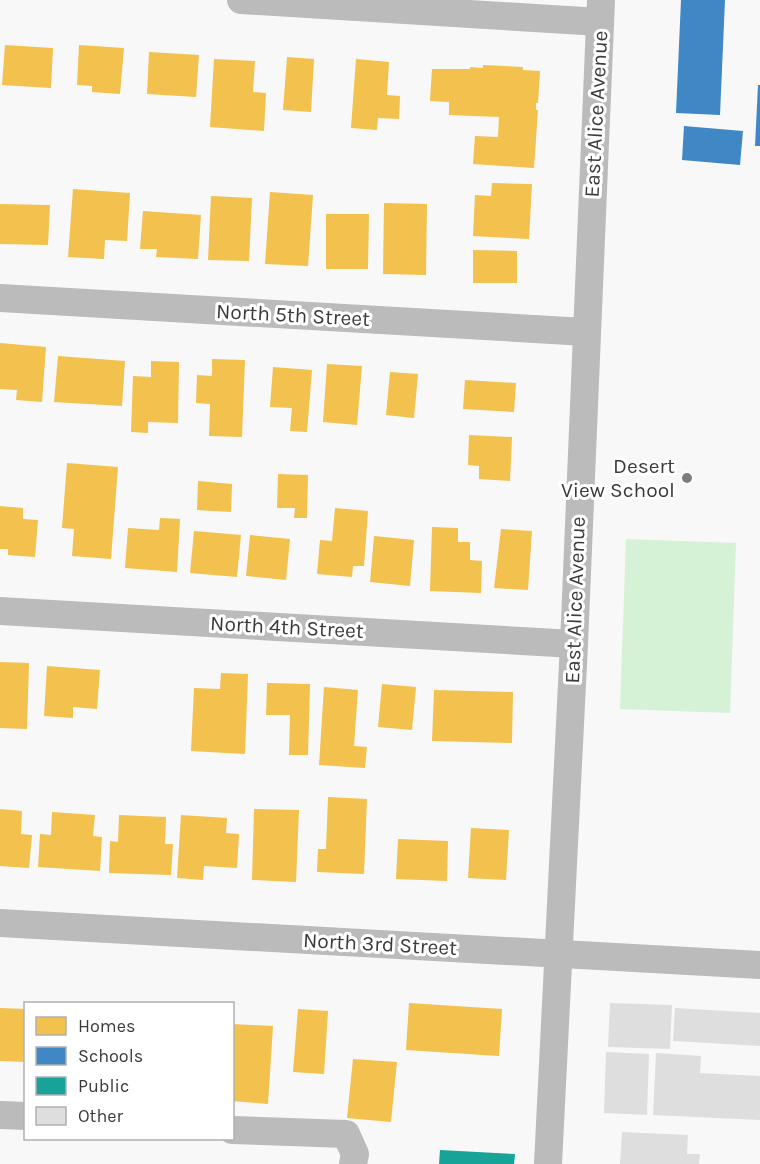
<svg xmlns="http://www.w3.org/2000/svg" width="760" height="1164" font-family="Karla,sans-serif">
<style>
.green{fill:#d5f1d6}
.homes{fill:#f2c14e}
.schools{fill:#3f88c5}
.public{fill:#17a398}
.building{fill:#dedede}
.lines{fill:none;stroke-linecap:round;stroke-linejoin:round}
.minor{stroke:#babbba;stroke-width:28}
.poi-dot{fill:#7c7d7c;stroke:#fff;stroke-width:2}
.labels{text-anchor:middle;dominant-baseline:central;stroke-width:6;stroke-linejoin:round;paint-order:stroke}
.street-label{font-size:21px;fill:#3a3b3a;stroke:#fff}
.poi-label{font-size:21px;fill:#3a3b3a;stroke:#fff;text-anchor:end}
</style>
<rect width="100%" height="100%" fill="#f7f8f7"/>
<path class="green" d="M626,539L736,543L730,713L620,709Z"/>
<g class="homes">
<path d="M5,45L53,48L51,88L2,85Z"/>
<path d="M79,45L124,48L120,94L92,92V86L77,85Z"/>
<path d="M149,52L199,55L196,97L147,94Z"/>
<path d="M287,57L314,59L311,112L283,110Z"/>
<path d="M214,59L255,61L253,92L266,93L264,131L210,127Z"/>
<path d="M356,59L389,62L387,95L400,96L399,119L378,118L377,130L351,128Z"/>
<path d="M483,65L523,67V70L540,71L538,103H536V110H538L534,168L473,164L475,136L498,137L499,117L449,115V102L430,101L432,69H470V67L483,68Z"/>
<path d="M492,183L532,184L529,239L473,236L475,195L491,196Z"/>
<path d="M73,189L130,193L127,241L105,240L104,259L68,257Z"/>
<path d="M270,192L313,195L308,266L265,264Z"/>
<path d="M211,196L252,198L249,261L208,260Z"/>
<path d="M384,203L427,204L426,275L383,274Z"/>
<path d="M0,204L50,205L48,245L0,244Z"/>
<path d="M143,211L201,215L198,259L156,257L157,249H140Z"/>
<path d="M326,214H369L368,269H326Z"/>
<path d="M473,250L517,251V283H473Z"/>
<path d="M0,343L46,347L42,402L16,400L17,390L0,389Z"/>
<path d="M58,356L125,361L122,406L54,402Z"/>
<path d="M212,359L245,360L242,437L209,436L210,404L196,403L197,375L212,376Z"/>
<path d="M151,361L179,362L178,423L148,422V433L131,432L133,376L151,377Z"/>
<path d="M327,364L362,366L357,425L323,422Z"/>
<path d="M273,367L312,370L307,432L290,431L292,408L270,407Z"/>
<path d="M390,372L418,374L414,418L386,415Z"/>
<path d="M465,380L516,383L514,412L463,409Z"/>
<path d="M469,435L512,437L510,481L479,479V466L468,465Z"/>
<path d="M67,463L118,467L111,559L72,556L74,529L62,528Z"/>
<path d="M278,474L308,475L307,518H294L295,508H277Z"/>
<path d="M198,481L232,484L231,512L197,510Z"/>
<path d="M0,506L23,508V519L38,520L35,557L8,555V549H0Z"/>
<path d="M335,508L368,511L364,566H353L352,577L317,574L320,540L332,541Z"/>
<path d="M160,518L180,519L177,572L125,568L128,528L159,530Z"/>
<path d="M432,527L458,528V542H470V560L482,561L481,593L430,591Z"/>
<path d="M501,529L532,531L528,590L494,588Z"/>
<path d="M194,531L241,535L237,577L190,573Z"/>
<path d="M250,535L290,539L286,580L246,576Z"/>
<path d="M374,536L414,540L410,586L370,582Z"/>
<path d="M0,662L29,663L27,729L0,728Z"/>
<path d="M47,666L100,670L97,709L73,707V718L44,716Z"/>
<path d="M221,673L248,674L245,754L191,751L194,688L220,689Z"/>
<path d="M267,683L310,684L308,755H289L290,715H266Z"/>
<path d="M382,684L416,687L412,730L378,727Z"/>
<path d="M324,687L358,690L354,746L367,747L365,768L319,765Z"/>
<path d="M434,690L513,692L512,743L432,741Z"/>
<path d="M328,797L367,799L364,874L317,872L318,849H326Z"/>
<path d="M0,809L22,811L21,834L32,835L29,868L0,866Z"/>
<path d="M254,809L299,810L296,882L252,880Z"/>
<path d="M52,812L95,815L93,836L102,837L100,871L38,867L40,834L51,835Z"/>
<path d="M119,815L166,817L165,844H173L171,875L109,873L110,841L118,842Z"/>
<path d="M181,815L227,818L226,833L239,834L237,868L204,866L203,880L177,878Z"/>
<path d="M471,828L509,830L506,880L468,878Z"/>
<path d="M398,839L448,841L447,881L396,879Z"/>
<path d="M409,1003L502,1009L499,1056L406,1050Z"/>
<path d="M0,1008L26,1009V1062L0,1061Z"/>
<path d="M298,1009L328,1011L324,1074L293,1072Z"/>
<path d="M232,1024L273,1026L268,1104L232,1101Z"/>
<path d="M353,1059L397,1062L391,1122L347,1118Z"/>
</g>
<g class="schools">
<path d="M681,0H725L720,115L676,113Z"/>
<path d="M758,85H760V146H755Z"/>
<path d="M684,126L743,131L740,165L682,160Z"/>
</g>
<path class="public" d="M440,1150L515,1154L514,1164H439Z"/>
<g class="building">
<path d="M610,1003L672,1005L670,1049L608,1047Z"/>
<path d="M675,1008L760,1013V1046L673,1041Z"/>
<path d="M606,1052L649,1054L647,1115L604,1113Z"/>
<path d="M656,1053L701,1056L700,1073L760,1076V1120L653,1115Z"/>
<path d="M622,1132L688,1135L687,1154H700L699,1164H620Z"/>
</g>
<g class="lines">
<g class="minor">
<path d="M241,0L600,22"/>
<path d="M0,298L586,332"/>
<path d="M0,611L574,644"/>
<path d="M0,923L760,965"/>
<path d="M0,1115L26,1116"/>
<path d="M232,1130L346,1134L355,1154L353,1164"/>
<path d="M548,1164L574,644L601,0"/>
</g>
</g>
<circle class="poi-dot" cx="687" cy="478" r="6"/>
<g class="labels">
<g class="street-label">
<text transform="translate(596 114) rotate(-87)">East Alice Avenue</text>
<text transform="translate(293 315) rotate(3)">North 5th Street</text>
<text transform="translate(575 600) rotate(-88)">East Alice Avenue</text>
<text transform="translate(287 627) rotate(3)">North 4th Street</text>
<text transform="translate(380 944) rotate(3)">North 3rd Street</text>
</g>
<g class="poi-label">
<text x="675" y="466">Desert<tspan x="675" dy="24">View School</tspan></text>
</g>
</g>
<rect x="24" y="1002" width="210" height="138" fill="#ffffff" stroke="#b0b1b0" stroke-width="1.5"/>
<rect x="36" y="1017" width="30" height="18" fill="#f2c14e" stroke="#b0b1b0" stroke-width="1.5"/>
<text x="78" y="1032" font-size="18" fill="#3a3b3a">Homes</text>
<rect x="36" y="1047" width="30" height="18" fill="#3f88c5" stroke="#b0b1b0" stroke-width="1.5"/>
<text x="78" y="1062" font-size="18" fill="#3a3b3a">Schools</text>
<rect x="36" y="1077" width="30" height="18" fill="#17a398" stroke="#b0b1b0" stroke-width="1.5"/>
<text x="78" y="1092" font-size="18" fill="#3a3b3a">Public</text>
<rect x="36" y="1107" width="30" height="18" fill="#dedede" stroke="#b0b1b0" stroke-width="1.5"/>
<text x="78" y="1122" font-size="18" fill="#3a3b3a">Other</text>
</svg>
